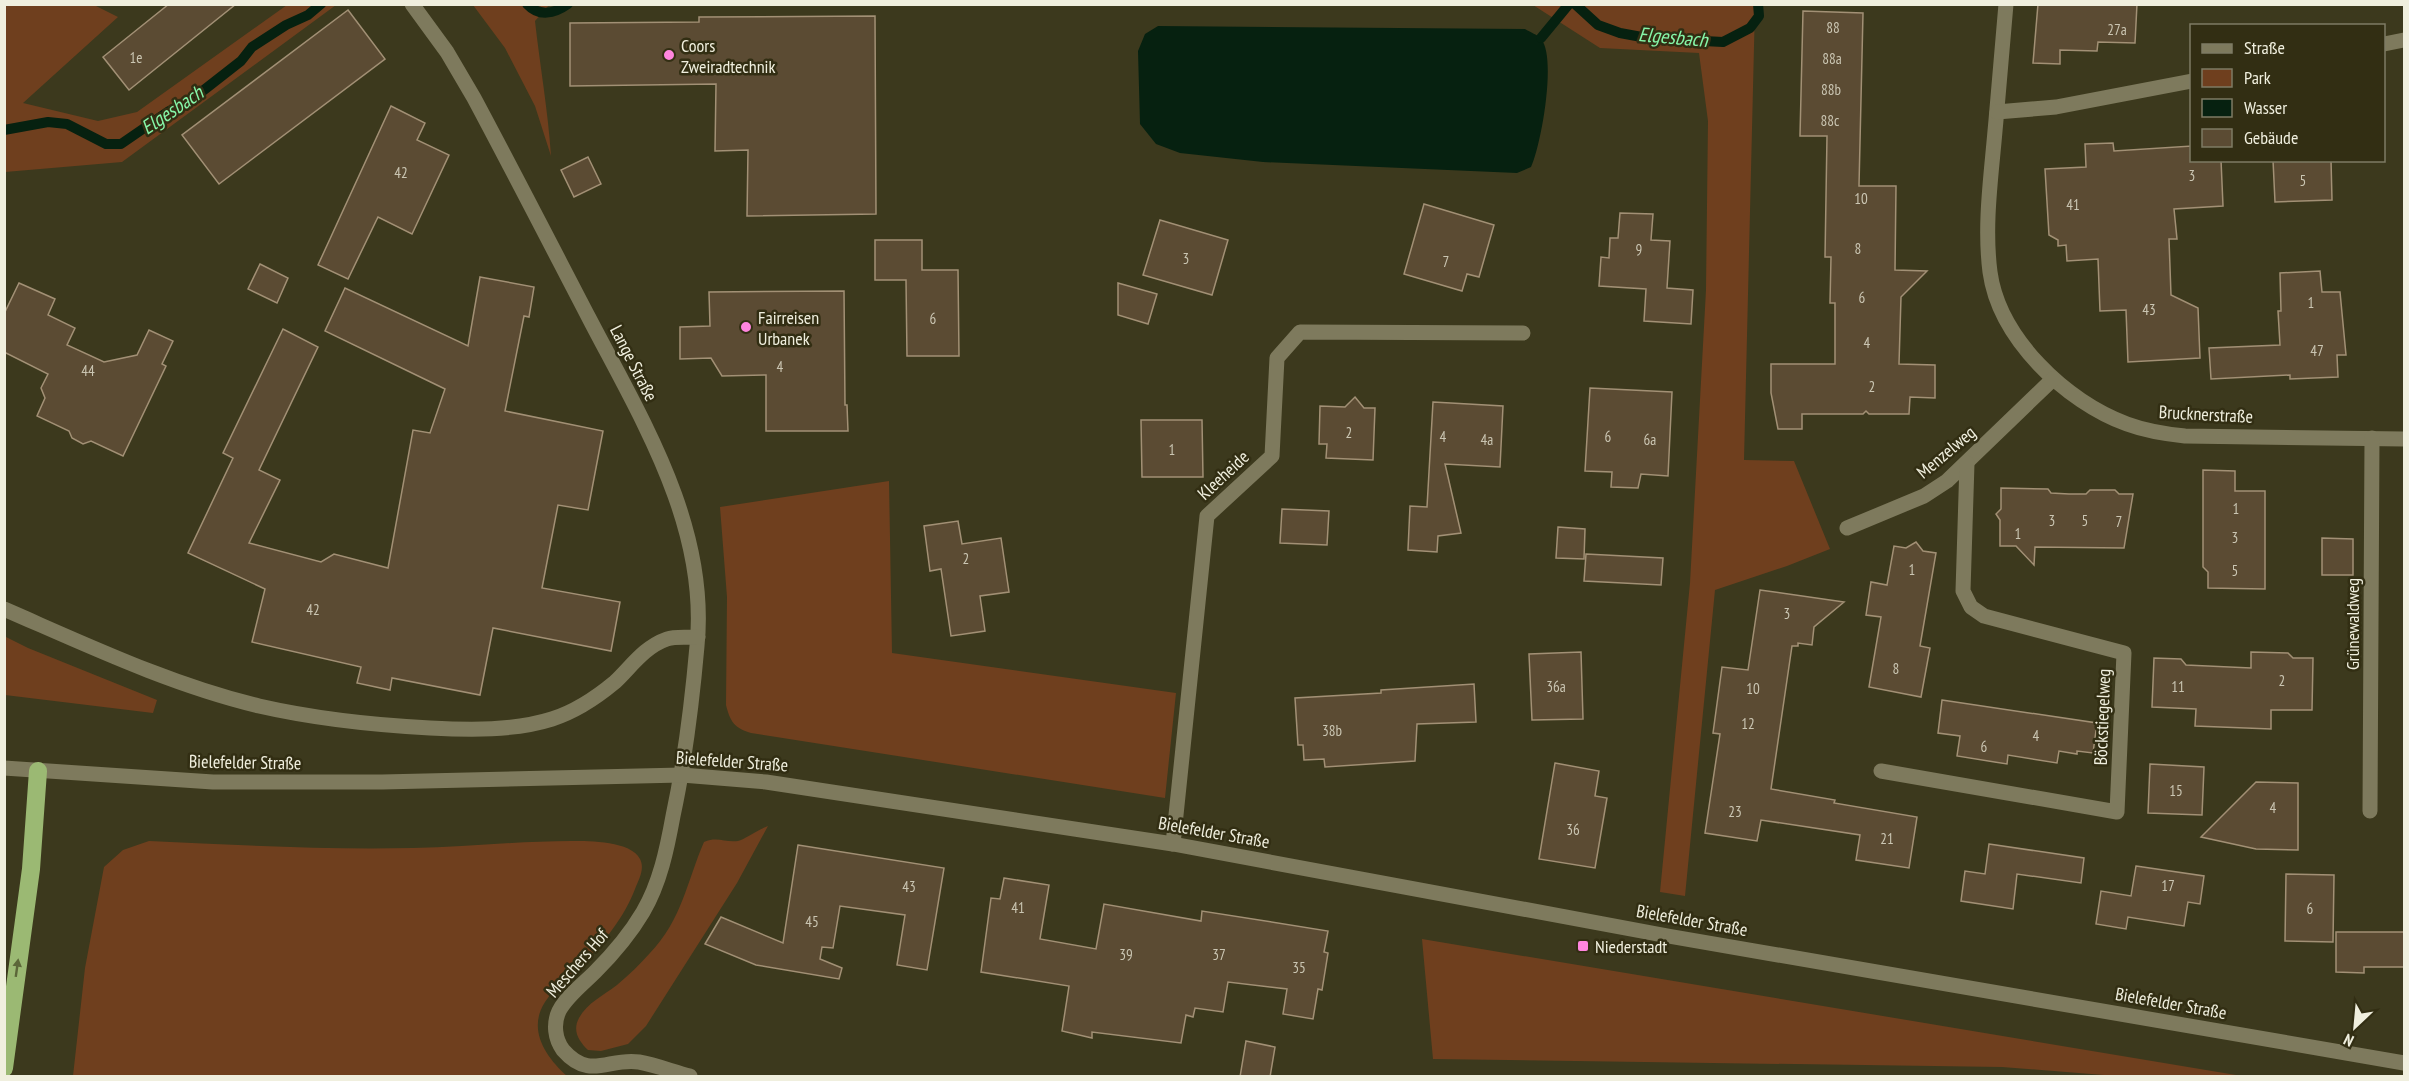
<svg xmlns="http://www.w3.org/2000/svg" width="2409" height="1081" font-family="'PT Sans Narrow',sans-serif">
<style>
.green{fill:#6f3f1e}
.water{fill:#062110}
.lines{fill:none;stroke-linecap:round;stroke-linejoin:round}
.stream{stroke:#062110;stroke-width:10}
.building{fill:#5b4b33;stroke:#a29075;stroke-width:1.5}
.street{stroke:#7e7a5d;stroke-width:15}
.secondary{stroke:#7e7a5d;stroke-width:15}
.highway{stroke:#9bb973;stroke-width:18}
.oneway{fill:#5c6639}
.poi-dot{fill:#ff85de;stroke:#322e13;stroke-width:2}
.labels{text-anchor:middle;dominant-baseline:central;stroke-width:5;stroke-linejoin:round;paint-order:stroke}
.number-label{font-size:15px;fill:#cbc6b3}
.poi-label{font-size:18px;fill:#f0efde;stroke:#322e13;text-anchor:start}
.street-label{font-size:18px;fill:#f0efde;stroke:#322e13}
.water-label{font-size:20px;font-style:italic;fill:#86f6a8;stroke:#322e13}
</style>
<rect width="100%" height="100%" fill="#3c391d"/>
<g class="green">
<path d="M5,4L94,5L118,17L23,103L98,121L137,112L287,5H336L122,162L5,172Z"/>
<path d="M473,5H549L535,21C540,66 548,111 551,156L535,106L505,48Z"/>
<path d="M1533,5H1755L1744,460L1794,461L1830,549L1787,566L1715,590L1685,896L1660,892L1690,583L1706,290L1708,121L1699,53L1600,48Z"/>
<path d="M889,481L892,653L1176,693L1165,798L751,733C734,728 730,721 726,705L727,597L720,507Z"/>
<path d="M4,636L28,648L157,700L153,713L5,695Z"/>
<path d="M768,826L737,883L646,1026L628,1044L601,1051L588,1050C579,1041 572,1031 579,1018C587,1003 604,995 617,985C629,975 640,964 650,953C682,920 687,881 704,842C718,836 725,843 738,841C745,839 757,830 768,826Z"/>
<path d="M149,841C237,845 325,850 413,848C466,847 519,841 572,841C590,841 631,841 640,859C645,869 639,879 635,889C625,916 604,942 584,963C571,976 555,987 545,1002C527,1030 546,1057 567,1076H73L85,968L104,867L123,850Z"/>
<path d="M1422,939L2242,1076H2116L2002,1067L1433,1059Z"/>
</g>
<path class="water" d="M1158,26L1525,29C1530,32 1538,35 1541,39C1557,57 1541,146 1531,167L1517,173L1263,162L1180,153L1156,144L1140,124L1138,51L1145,34Z"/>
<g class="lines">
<g class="stream">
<path d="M527,4C539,17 554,14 568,4"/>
<path d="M1575,4L1598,25L1620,33L1647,38L1723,42L1750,28L1759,16L1758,4"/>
<path d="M1541,38L1569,4"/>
<path d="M4,130L48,122L67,124L106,144H121L169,111L186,104L241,61L252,47L286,25L308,15L321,4"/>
</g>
</g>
<g class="building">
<path d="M169,4H236L129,90L103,57Z"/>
<path d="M2038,4H2137L2135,43L2098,42L2097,51L2060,50V64L2033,63Z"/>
<path d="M348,10L385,59L219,184L182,135Z"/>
<path d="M1803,11L1863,13L1859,186H1896L1895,270L1927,271L1901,297L1899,364L1935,365V398L1910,397L1909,414H1869L1866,411L1863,414H1802V429H1778L1771,393V364H1835V303H1830L1831,257H1825L1827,136H1800Z"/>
<path d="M875,16L876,214L747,216L748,150L715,151L716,84L570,86V23L699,22V17Z"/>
<path d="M391,106L425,123L417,140L449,155L412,234L378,217L348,279L318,265Z"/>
<path d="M2113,143L2114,151L2192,146V160H2221L2223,206L2174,209L2177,239H2169L2171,295L2198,308L2200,358L2128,362L2126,310L2100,311L2098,259L2067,261L2066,245L2058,246V240L2049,235L2045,169L2086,167L2085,144Z"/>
<path d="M588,157L601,184L574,197L561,170Z"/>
<path d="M2273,160H2331L2332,200L2275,202Z"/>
<path d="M1424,204L1494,225L1479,277L1467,274L1462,291L1404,274Z"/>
<path d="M1620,213L1653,214L1651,240L1670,241L1667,288L1693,290L1691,324L1644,321L1646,289L1599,286L1601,257L1609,258L1610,238H1618Z"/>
<path d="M1160,220L1228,240L1212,295L1143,275Z"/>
<path d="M875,240H922V270H958L959,356H907L906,280H875Z"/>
<path d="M260,264L288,278L277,303L248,289Z"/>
<path d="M2320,271L2322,292H2340L2346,355H2337L2338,377L2290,379V375L2211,379L2209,348L2280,345L2278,311H2281L2280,273Z"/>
<path d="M480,277L534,287L529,317L524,316L505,411L603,431L588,510L558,505L542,588L620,602L611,651L493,628L480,695L392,678L390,690L357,683L361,667L252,642L265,589L188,553L233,458L223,453L283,329L318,347L259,470L280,480L249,543L321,562L334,554L388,568L413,430L430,433L445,389L325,331L345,288L468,346Z"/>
<path d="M19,283L55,299L48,315L75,328L67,345L104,362L137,355L149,330L173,341L162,364L166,366L123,456L91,441L83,444L72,438L69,431L37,416L45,398L41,388L48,374L4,352V314Z"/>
<path d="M1118,283L1157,294L1148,324L1118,315Z"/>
<path d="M844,291L845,405H847L848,431H766V375L722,376L711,358L680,359V327L710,326L709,292Z"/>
<path d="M1590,388L1672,392L1668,476L1641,474L1638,488L1611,487L1612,472L1585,471Z"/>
<path d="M1355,397L1364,408H1375L1373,460L1326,458L1327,444H1319L1320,406L1345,407Z"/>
<path d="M1433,402L1503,406L1500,467L1445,464L1461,533L1438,536L1437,552L1408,550L1410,506L1427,507Z"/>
<path d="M1141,420H1202L1203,477H1142Z"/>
<path d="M2203,470L2235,471V491H2265V589L2208,588V572L2203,567Z"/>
<path d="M2001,488L2048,489L2051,493L2069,494H2086L2090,490H2115L2119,494H2133L2124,548L2035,547L2034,565L2016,546H2000V520L1996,514L2001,509Z"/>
<path d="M1282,509L1329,511L1327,545L1280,543Z"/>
<path d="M958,521L962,544L1001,538L1009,592L980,596L985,631L951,636L941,569L930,571L924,526Z"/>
<path d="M1558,527L1585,529L1584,559L1556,558Z"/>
<path d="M2322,538L2353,539V575H2322Z"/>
<path d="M1916,542L1923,551L1936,553L1920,646L1930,648L1921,697L1869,687L1881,617L1866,615L1871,582L1887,585L1894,546L1906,548Z"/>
<path d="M1586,554L1663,558L1661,585L1584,581Z"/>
<path d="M1760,590L1844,602L1814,627L1812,645L1798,643V646H1792L1771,789L1835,800L1834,803L1917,817L1909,868L1856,860L1860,835L1761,820L1757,841L1705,833L1720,734L1713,733L1722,667L1748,670Z"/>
<path d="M1581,652L1583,719L1532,720L1529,654Z"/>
<path d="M2251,652L2288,653L2293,658H2313L2312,710H2271V729L2195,726L2196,709L2152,707L2154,658L2181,659L2186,665L2251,668Z"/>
<path d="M1474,684L1476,722L1417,724L1415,761L1325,767L1324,759L1304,760L1303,745H1298L1295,698L1381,693V690Z"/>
<path d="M1942,700L2097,723L2093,753L2077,751V754L2059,751L2057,763L2008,755L2007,764L1957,756L1960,736L1938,733Z"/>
<path d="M1555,763L1599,771L1595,796L1607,798L1595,868L1539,859Z"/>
<path d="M2150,764L2204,767L2202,815L2148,813Z"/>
<path d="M2256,782L2298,783V850L2256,849L2201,837Z"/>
<path d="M1989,844L2084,858L2081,883L2017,874L2013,909L1961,901L1965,871L1985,874Z"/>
<path d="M798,845L944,868L927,970L897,965L905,915L840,906L833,948L822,947L820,959L842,968L839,979L756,965L705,944L721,917L783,943Z"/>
<path d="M2136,866L2204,876L2200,904L2188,902L2184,926L2128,917L2126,929L2096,924L2101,891L2131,896Z"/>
<path d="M2286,874L2334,875L2333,942L2285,941Z"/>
<path d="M1004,878L1049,885L1040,939L1096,949L1104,904L1201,921L1202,911L1328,931L1324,952L1328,953L1322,990L1318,989L1313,1019L1283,1014L1287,989L1228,982L1223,1012L1195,1008L1193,1017L1186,1015L1181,1043L1092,1032V1038L1062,1031L1069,986L981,972L991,898L1000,899Z"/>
<path d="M2336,932H2404V967H2364V973L2336,972Z"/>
<path d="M1246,1041L1275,1047L1270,1077H1240Z"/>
</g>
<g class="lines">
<g class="street">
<path d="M412,4L447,52L474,98C513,171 551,245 589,318C642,420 709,527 697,646C692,703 685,760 673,816C667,849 660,883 643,912C630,934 613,954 595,972C583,984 567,996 559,1011C553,1024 555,1039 563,1050C590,1081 609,1057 639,1062C656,1065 674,1072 690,1076"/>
<path d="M2006,4C2002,47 1999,89 1995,131C1991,178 1984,225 1990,272C1999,338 2066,402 2127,424C2146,431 2165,434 2185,436L2404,439"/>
<path d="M2384,44L2404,40"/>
<path d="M1997,112L2056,107L2192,81"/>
<path d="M1847,528L1924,496L1947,481L2053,379"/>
<path d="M4,609C87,645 171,685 259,706C316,719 373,725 430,728C470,730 514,731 552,719C574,712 597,697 615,682C631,667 644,647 667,639C676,636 688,638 698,637"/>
<path d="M1881,771L2117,812L2124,653L1984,616L1971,607L1963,591L1967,463"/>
<path d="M2370,811L2372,438"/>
<path d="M1173,844L1207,516L1272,456L1277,358L1300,332L1523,333"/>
</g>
<path class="secondary" d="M4,768L213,782H382L682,775L766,782L1173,844L1668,936L2404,1063"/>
<path class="highway" d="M4,1068L31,869L38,771"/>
</g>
<defs><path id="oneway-solid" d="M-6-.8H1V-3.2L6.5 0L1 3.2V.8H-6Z" transform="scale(1.5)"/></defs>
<use class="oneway" href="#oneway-solid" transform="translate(17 968) rotate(-82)"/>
<g class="poi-dot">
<circle cx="669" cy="55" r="6"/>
<circle cx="746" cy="327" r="6"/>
<rect x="1577" y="940" width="12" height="12" rx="3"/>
</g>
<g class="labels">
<g class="number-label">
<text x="1833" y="27">88</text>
<text x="2117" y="29">27a</text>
<text x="136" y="57">1e</text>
<text x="1832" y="58">88a</text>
<text x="1831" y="89">88b</text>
<text x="1830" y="120">88c</text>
<text x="401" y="172">42</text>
<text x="2192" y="175">3</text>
<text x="2303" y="180">5</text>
<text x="1861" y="198">10</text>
<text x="2073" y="204">41</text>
<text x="1858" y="248">8</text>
<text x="1639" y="249">9</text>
<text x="1186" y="258">3</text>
<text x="1446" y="261">7</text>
<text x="1862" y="297">6</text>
<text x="2311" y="302">1</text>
<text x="2149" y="309">43</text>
<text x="933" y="318">6</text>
<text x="1867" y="342">4</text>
<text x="2317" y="350">47</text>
<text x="780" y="366">4</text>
<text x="88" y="370">44</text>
<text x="1872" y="386">2</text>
<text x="1349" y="432">2</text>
<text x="1443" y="436">4</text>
<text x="1608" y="436">6</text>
<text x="1487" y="439">4a</text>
<text x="1650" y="439">6a</text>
<text x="1172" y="449">1</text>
<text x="2236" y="508">1</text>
<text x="2052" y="520">3</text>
<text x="2085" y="520">5</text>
<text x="2119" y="521">7</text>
<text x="2018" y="533">1</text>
<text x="2235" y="537">3</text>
<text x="966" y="558">2</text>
<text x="1912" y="569">1</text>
<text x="2235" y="570">5</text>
<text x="313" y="609">42</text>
<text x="1787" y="613">3</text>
<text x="1896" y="668">8</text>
<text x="2282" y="680">2</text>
<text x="1556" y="686">36a</text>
<text x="2178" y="686">11</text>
<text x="1753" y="688">10</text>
<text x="1748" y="723">12</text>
<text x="1332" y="730">38b</text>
<text x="2036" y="735">4</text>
<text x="1984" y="746">6</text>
<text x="2176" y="790">15</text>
<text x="2273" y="807">4</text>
<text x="1735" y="811">23</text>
<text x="1573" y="829">36</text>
<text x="1887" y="838">21</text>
<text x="2168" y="885">17</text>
<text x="909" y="886">43</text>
<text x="1018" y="907">41</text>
<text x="2310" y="908">6</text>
<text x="812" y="921">45</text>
<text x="1126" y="954">39</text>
<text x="1219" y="954">37</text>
<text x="1299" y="967">35</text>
</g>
<g class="poi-label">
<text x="681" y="45">Coors<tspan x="681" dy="21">Zweiradtechnik</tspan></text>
<text x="758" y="317">Fairreisen<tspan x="758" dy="21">Urbanek</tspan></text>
<text x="1595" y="946">Niederstadt</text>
</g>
<g class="street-label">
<text transform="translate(634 363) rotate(63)">Lange Straße</text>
<text transform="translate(2206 414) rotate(3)">Brucknerstraße</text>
<text transform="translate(1946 452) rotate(-40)">Menzelweg</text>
<text transform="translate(1223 475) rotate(-43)">Kleeheide</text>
<text transform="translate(2352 624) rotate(-90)">Grünewaldweg</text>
<text transform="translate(2102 717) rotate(-88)">Böckstiegelweg</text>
<text transform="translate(732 761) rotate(4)">Bielefelder Straße</text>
<text transform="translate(245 762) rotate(1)">Bielefelder Straße</text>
<text transform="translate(1214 832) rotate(10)">Bielefelder Straße</text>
<text transform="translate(1692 920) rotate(10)">Bielefelder Straße</text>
<text transform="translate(577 963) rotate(-49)">Meschers Hof</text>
<text transform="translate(2171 1003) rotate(10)">Bielefelder Straße</text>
</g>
<g class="water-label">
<text transform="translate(1673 37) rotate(5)">Elgesbach</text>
<text transform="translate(172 110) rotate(-34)">Elgesbach</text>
</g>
</g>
<rect width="2409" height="1081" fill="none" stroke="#f0efde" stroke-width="12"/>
<rect x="2190" y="24" width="195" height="138" fill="#322e13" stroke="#7e7b64" stroke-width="1.5"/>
<rect x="2202" y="44" width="30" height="9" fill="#7e7a5d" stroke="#7e7b64" stroke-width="1.5"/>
<text x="2244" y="54" font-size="18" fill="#f0efde">Straße</text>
<rect x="2202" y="69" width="30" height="18" fill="#6f3f1e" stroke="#7e7b64" stroke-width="1.5"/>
<text x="2244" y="84" font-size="18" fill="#f0efde">Park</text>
<rect x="2202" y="99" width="30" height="18" fill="#062110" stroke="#7e7b64" stroke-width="1.5"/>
<text x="2244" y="114" font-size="18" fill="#f0efde">Wasser</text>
<rect x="2202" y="129" width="30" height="18" fill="#5b4b33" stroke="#7e7b64" stroke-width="1.5"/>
<text x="2244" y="144" font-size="18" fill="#f0efde">Gebäude</text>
<g transform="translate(2355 1027) rotate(206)" stroke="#322e13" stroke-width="4.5" paint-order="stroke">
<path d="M0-4.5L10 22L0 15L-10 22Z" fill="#f0efde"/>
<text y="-9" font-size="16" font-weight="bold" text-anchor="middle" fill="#f0efde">N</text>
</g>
</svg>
